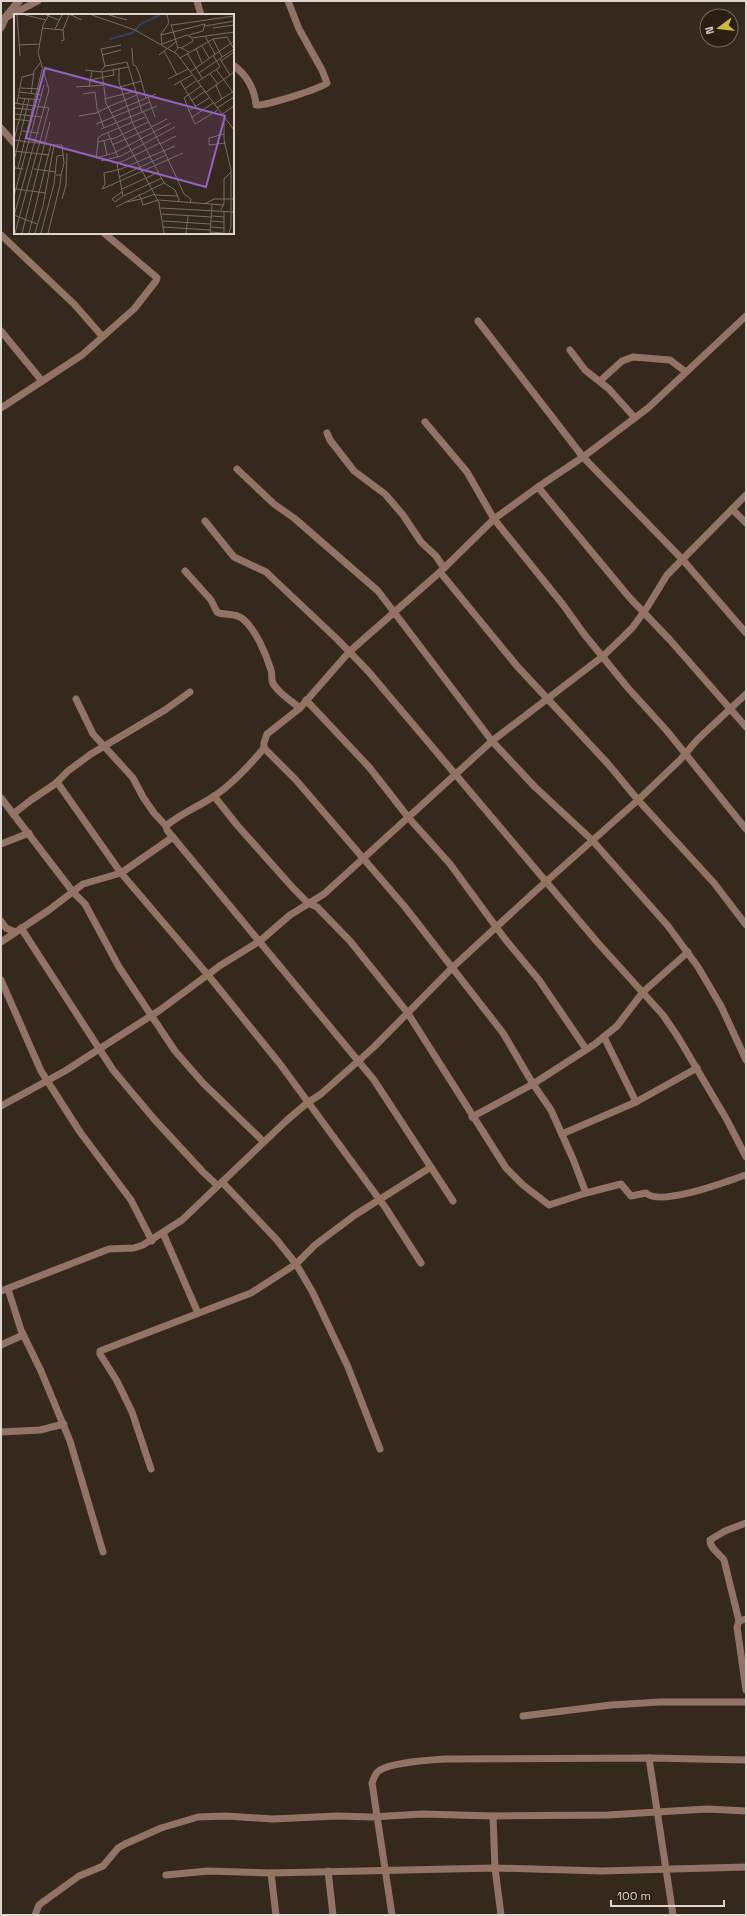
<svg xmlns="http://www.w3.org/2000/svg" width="747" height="1916" font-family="'Space Grotesk',sans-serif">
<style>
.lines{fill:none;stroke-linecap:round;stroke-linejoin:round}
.minor{stroke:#937366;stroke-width:7}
.tertiary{stroke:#937366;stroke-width:8}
.inset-river{fill:none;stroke:#334055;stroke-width:2}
.inset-road{fill:none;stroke:#786e64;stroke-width:1}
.view{fill:#985fc4;fill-opacity:0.15;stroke:#985fc4;stroke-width:2}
.inset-edge{fill:none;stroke:#ddd5ce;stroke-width:2}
</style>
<rect width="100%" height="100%" fill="#35291e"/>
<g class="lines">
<g class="minor">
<path d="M197,1L201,15"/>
<path d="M5,18L38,1"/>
<path d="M233,65C246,74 255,89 256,105C266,106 319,89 327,83L322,70L299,29L288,1"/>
<path d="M1,128L15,144"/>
<path d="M1,235L74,304L102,336"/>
<path d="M478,321L583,457L682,559L746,633"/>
<path d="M1,331L42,381"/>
<path d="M570,350L585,370L609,389L635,418"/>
<path d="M600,381L622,361L633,357L670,360L686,372"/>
<path d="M1,408L82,355L134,309L156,281L157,278L155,276L104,233"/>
<path d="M425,422L467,472L494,519L564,606L584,634L628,688L667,731L746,829"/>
<path d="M327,433L330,440L354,471L385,494L403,515L421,542L436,556L444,568"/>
<path d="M237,469L274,504L294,518L378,591L492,741L535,787L592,840L668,926L698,967L721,1006L746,1060"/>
<path d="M538,487L583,457L648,408L746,316"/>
<path d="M732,509L746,523"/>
<path d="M205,521L234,557L266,572L337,639L368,671L598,943L663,1015L678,1037L727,1120L746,1157"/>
<path d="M185,571L211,600L217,612C225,616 235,612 243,619C256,630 266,654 271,670C273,675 270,680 274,685C280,694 291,701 300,708"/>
<path d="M440,572L517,666L609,765L638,800L714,883L746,925"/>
<path d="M76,699L93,734L133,778L143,797L154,813L166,826L167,830L374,1080L453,1201"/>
<path d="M306,700L369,767L408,817L450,864L505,939L539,980L586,1049"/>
<path d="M57,782L121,873L208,975L280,1064L385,1207L421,1263"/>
<path d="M214,796L237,825L293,888L308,903L317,907L350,941L407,1012L506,1168L523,1185L549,1205L586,1193L573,1159L551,1110L533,1084L503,1033L405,907L296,780L264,748"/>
<path d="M1,798L73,892L85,904L119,967L175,1051L203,1083L264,1142"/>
<path d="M13,814L31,800L55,784L68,771L91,754L165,710L190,692"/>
<path d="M166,826C181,813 200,806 216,795C234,782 250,765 264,748V743L267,734L300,708L349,652L440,572L494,519L538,487L629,597L670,640L746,727"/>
<path d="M1,844L29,833"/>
<path d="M1,921L6,928L15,932"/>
<path d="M21,928L113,1070L154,1119L203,1172L217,1185"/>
<path d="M1,942L49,910L83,884L121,873L173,837"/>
<path d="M1,980L41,1071L80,1132L131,1200L152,1241"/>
<path d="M604,1037L636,1102"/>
<path d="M1,1106L65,1071L160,1010L221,965L260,941L290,915L324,894L492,741L602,657L622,638L633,627L648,606L667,575L746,495"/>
<path d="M472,1117L533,1084L595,1044L617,1026L643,992L688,952"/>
<path d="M562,1134L636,1102L697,1068"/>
<path d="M222,1182L276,1239L296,1264L312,1291L348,1367L380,1449"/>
<path d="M586,1193L621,1184L631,1196L646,1193C661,1207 727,1181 746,1175"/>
<path d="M163,1233L198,1313"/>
<path d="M8,1289L21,1330L41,1371L70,1441L103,1552"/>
<path d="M1,1291L109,1249L134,1248L143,1245L182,1220L286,1121L307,1103L321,1094L374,1047L453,967L531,895L638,800L680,760L697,740L746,694"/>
<path d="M1,1345L23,1335"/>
<path d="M1,1432L40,1430L64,1424"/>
<path d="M151,1469L132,1412L117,1381L100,1354V1351L251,1293L296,1264L315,1245L355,1215L431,1167"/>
<path d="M746,1619L739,1621L737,1627L746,1690"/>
<path d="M739,1621L724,1560C719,1553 710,1549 710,1540L725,1531L746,1523"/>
<path d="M523,1716L611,1705L660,1702H746"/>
<path d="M649,1758L673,1915"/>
<path d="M493,1816L495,1868L501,1915"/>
<path d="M328,1871L333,1915"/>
<path d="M271,1873L276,1915"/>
<path d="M166,1875L208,1871L271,1873L495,1868L601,1871L746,1867"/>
<path d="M35,1915L39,1905L43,1902L79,1876L103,1866L118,1848L125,1844L161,1828L198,1817L226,1816L273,1819L337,1816L372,1817L422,1814L493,1816L608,1815L707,1809L746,1811"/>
<path d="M392,1915L372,1783C374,1778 375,1773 380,1770C394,1762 430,1760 446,1759L649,1758L746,1760"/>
</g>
<path class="tertiary" d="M1,27L5,18L19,1"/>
</g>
<g transform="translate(14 14)">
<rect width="220" height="220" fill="#35291e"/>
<path class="inset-river" d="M96,25L118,19L128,9L146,1"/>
<path class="inset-road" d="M3,1L6,42M11,1L32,6M32,1L45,6M57,1L68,6M78,1L121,16L163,40L220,116M95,1L113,6M157,10L164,34M158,11L220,2M191,12L220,7M28,14L49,16L50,26L47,27M199,14L220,11M41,15L48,1M49,16L55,1M147,21L191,10L189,17L175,21M191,22L201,40M178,24L220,18M199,25L208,43M148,30L173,21L178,24M5,31L25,30M148,31L147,20L155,9L153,1M188,32L195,44M118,34L119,51L122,52L126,62L132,84M167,34L179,27L178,25M182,35L188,49M150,37L163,61M160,39L165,33L175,38M173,39L188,64M88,41L107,36M145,41L163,27M166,44L199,25L213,23L220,35L185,59M206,45L216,61M207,47L220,38M91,52L113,48L128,98M202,55L220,80M71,56L88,58L114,53M86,58L91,52L87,35L107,31M88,58L92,89L145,189L150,219M176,58L220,27M196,60L204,70M154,65L174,55M76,66L100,61L99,56M166,67L182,93M183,68L206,53L199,41M160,71L178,61M202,71L208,85M187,72L170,84L181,110L204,96M62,73L90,71M75,73L78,57M106,73L128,67M7,74L25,75M170,75L182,67M6,78L28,81M191,79L220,58M17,80L20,57L26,49M69,80L81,78L83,94L90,114M134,83L141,103M5,84L27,86M90,85L122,77M177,87L191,77M0,89L35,94L1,219M3,89L8,63L20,60M200,90L220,77M94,93L123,81M0,94L19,96M203,94L220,83M174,97L195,84M97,99L142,80M0,100L28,103M207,101L220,92M65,102L82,99L94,93M131,103L88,121L84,124V128L101,124L134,108M177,104L199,89M0,105L16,107M210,105V126L217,156V212L215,219M82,110L136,88M137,113L153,105M87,115L143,92M8,117L25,119M94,119L104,143M210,120L195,124V131L211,129M0,126L40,131L29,192L21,219M0,126L11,84M90,127L93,141M84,128L82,144L100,139L157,109M146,129L103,150L109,182L148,164M146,130L162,122M40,131H48L50,149L47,161M98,131L137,114M161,132L107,155L90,159L91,170L88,175L169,139M0,137L35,141M152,141L170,180L177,185L176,189M87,147L107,142L161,113M4,154L28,56M9,155L1,154L0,147L15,85M20,155L42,158M105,163L152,141L129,97M150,169L161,176L165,185L164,188M2,175L32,179M108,175L145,158M108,178L98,185L101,188L109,182M125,180L127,185L141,180M141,181L164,182M0,182L30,71M48,185L52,171L53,139M112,188L127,185L129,191L144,186L209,191M190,190L200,185H220M102,193L150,169L119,110L105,68V55M147,194L220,198M207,196L210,189V165L217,158M210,197V219M148,200L198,203M0,201L23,210M0,202L35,76L24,39L29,11L35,1M198,202L210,203M149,207L197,210M197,207L210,208M149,213L196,216M197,213L210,214M196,218L209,219M8,219L36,108M15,219L37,130M27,219L40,170L43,142L50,141M34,219L46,171L47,161H42M172,219L174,202M196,219L198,191"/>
<path class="view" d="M31,54L211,102L192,173L12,124Z"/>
<rect width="220" height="220" class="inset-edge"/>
</g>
<rect width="747" height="1916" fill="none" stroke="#ddd5ce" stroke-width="4"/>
<g transform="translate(719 28) rotate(255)"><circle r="19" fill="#2b1f14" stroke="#72685e"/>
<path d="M0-3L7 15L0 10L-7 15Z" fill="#c9ba3a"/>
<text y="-6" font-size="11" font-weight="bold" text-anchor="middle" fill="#ddd5ce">N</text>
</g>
<path d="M611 1900v6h113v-6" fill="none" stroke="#ddd5ce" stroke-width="2"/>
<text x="617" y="1900" font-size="12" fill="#ddd5ce" stroke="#2b1f14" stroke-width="3" paint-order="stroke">100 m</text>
</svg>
